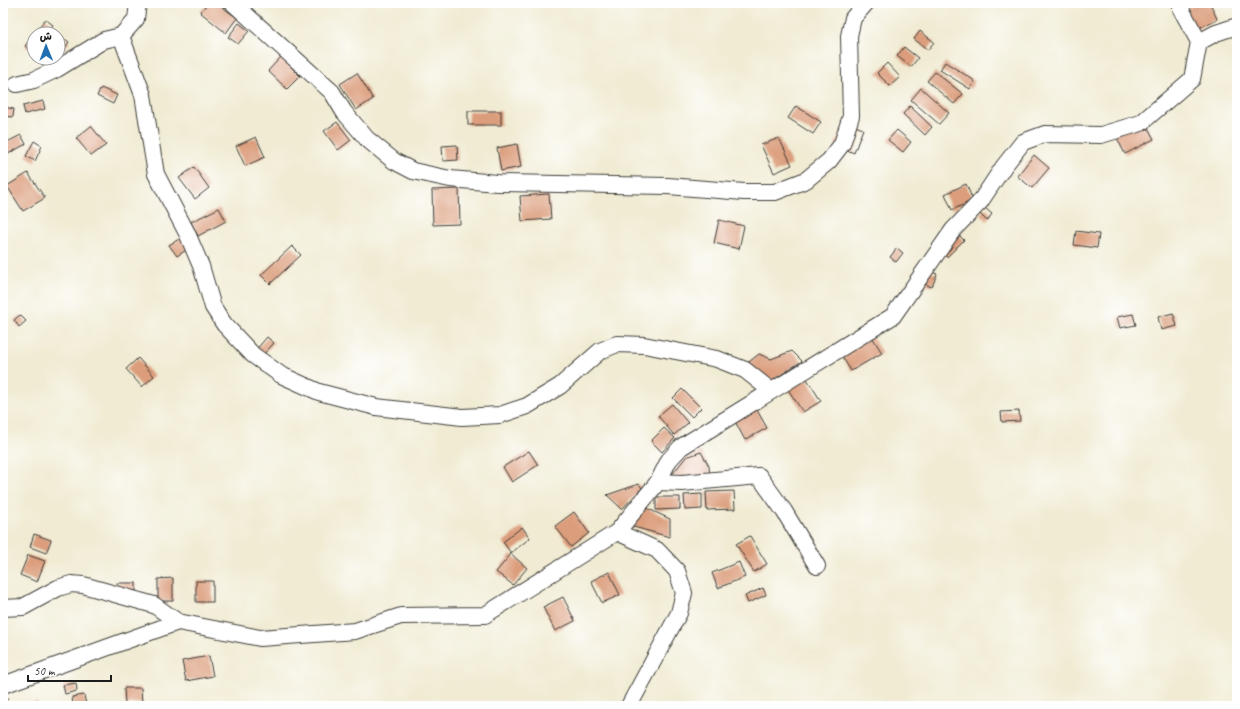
<svg xmlns="http://www.w3.org/2000/svg" width="1240" height="709" font-family="Caveat,'Playpen Sans Arabic',sans-serif">
<style>
.building{fill:#db9d7c}
.lines{fill:none;stroke-linecap:round;stroke-linejoin:round}
.minor-casing{stroke:#3c3b37;stroke-width:18}
.minor{stroke:#fff;stroke-width:16}
</style>
<rect width="100%" height="100%" fill="#fff"/>
<filter id="ink" filterUnits="userSpaceOnUse"><feTurbulence type="fractalNoise" baseFrequency=".025" numOctaves="2"/><feDisplacementMap in="SourceGraphic" scale="8" xChannelSelector="R" yChannelSelector="G"/><feConvolveMatrix kernelMatrix="1 2 1 2 8 2 1 2 1" color-interpolation-filters="sRGB"/></filter>
<filter id="wash" filterUnits="userSpaceOnUse"><feTurbulence type="fractalNoise" baseFrequency=".012" numOctaves="4" result="noise"/><feDisplacementMap in="SourceGraphic" scale="16" xChannelSelector="R" yChannelSelector="G"/><feGaussianBlur stdDeviation="0.9" result="paint"/><feColorMatrix in="noise" values="0 0 0 0 0 0 0 0 0 0 0 0 0 0 0 0 0 1.4 0 .05"/><feComposite in="paint" operator="in"/></filter>
<g filter="url(#wash)">
<rect width="100%" height="100%" fill="#f0ebd2"/>
<g id="blocks">
<g class="building">
<path d="M208,3H217L237,18L226,33L200,12Z"/>
<path d="M1198,3H1210L1217,19L1195,30L1185,9Z"/>
<path d="M45,19L53,25L47,34H39L36,32Z"/>
<path d="M239,23L249,31L238,44L228,37Z"/>
<path d="M920,31L934,42L928,50L914,39Z"/>
<path d="M58,34L69,42L59,57L58,56Z"/>
<path d="M33,35H34V53L25,46Z"/>
<path d="M904,47L918,58L911,67L897,56Z"/>
<path d="M281,57L300,76L287,89L268,71Z"/>
<path d="M945,62L975,81L970,89L940,70Z"/>
<path d="M887,63L900,77L890,86L877,73Z"/>
<path d="M935,72L963,94L954,104L927,81Z"/>
<path d="M357,73L373,99L356,110L340,84Z"/>
<path d="M101,88L117,95L113,104L97,96Z"/>
<path d="M921,88L949,113L939,124L911,100Z"/>
<path d="M43,101L45,109L25,114L23,106Z"/>
<path d="M796,106L821,122L813,134L788,118Z"/>
<path d="M910,106L932,127L925,135L903,114Z"/>
<path d="M3,107L14,109L13,117L3,116Z"/>
<rect x="468" y="111" width="33" height="14"/>
<path d="M1142,117L1154,139L1125,154L1114,132Z"/>
<path d="M337,122L351,140L338,150L324,131Z"/>
<path d="M845,122L863,129L854,153L835,145Z"/>
<path d="M91,126L106,145L91,156L76,138Z"/>
<path d="M897,130L911,142L903,152L888,140Z"/>
<path d="M21,135L26,144L8,154L3,144Z"/>
<path d="M256,137L265,157L245,166L236,146Z"/>
<path d="M779,138L792,165L774,173L761,145Z"/>
<path d="M34,141L42,146L35,161L26,156Z"/>
<path d="M517,144L521,167L501,171L497,148Z"/>
<path d="M457,145L458,160L443,161L442,146Z"/>
<path d="M1034,155L1049,168L1032,188L1017,176Z"/>
<path d="M194,167L209,188L195,199L179,178Z"/>
<path d="M28,173L45,198L23,211L7,186Z"/>
<path d="M966,184L973,200L952,210L945,194Z"/>
<path d="M459,189L460,224L433,225L432,190Z"/>
<path d="M549,194L551,219L522,221L520,196Z"/>
<path d="M219,208L226,221L198,236L191,222Z"/>
<path d="M985,208L992,214L987,221L980,214Z"/>
<path d="M719,220L744,226L739,249L714,243Z"/>
<path d="M953,230L964,240L947,257L936,247Z"/>
<path d="M1076,231L1099,234L1097,248L1074,245Z"/>
<path d="M184,236L191,247L177,256L169,245Z"/>
<path d="M292,246L301,255L270,284L261,275Z"/>
<path d="M897,248L903,253L896,262L890,257Z"/>
<path d="M924,269L937,274L932,287L919,282Z"/>
<path d="M1173,313L1177,326L1161,330L1158,317Z"/>
<path d="M1133,314L1136,325L1120,328L1117,317Z"/>
<path d="M20,315L26,321L19,327L14,320Z"/>
<path d="M871,335L882,353L851,371L840,353Z"/>
<path d="M267,337L274,343L261,357L255,351Z"/>
<path d="M792,351L802,361L770,382L745,365L759,354L771,359Z"/>
<path d="M138,358L154,376L142,387L126,369Z"/>
<path d="M805,376L821,401L803,412L787,388Z"/>
<path d="M682,389L701,408L692,417L673,398Z"/>
<path d="M753,403L767,428L745,440L731,414Z"/>
<path d="M672,404L688,423L674,435L658,416Z"/>
<path d="M1019,411L1020,421L1002,422L1001,412Z"/>
<path d="M664,428L675,438L662,452L651,441Z"/>
<path d="M529,451L538,465L512,482L503,467Z"/>
<path d="M701,452L709,466L710,480L666,482L686,457Z"/>
<path d="M639,484L642,488L622,509L607,495Z"/>
<path d="M734,491L735,509L707,510L706,492Z"/>
<path d="M702,494V509L685,510L684,495Z"/>
<path d="M656,497H680V509L656,510Z"/>
<path d="M640,505L670,519V537L630,526Z"/>
<path d="M574,512L589,533L571,547L555,526Z"/>
<path d="M522,527L530,538L511,553L503,542Z"/>
<path d="M34,534L51,540L46,553L30,547Z"/>
<path d="M750,536L767,564L754,572L736,544Z"/>
<path d="M511,554L527,568L513,585L496,572Z"/>
<path d="M28,555L45,561L37,582L20,575Z"/>
<path d="M739,562L745,577L718,588L712,573Z"/>
<path d="M609,572L620,595L602,603L591,581Z"/>
<path d="M173,578V601H158V579Z"/>
<rect x="196" y="581" width="17" height="21"/>
<rect x="117" y="583" width="19" height="8"/>
<path d="M763,588L766,595L748,603L745,596Z"/>
<path d="M563,597L575,621L555,631L543,607Z"/>
<path d="M209,656L213,676L186,681L182,661Z"/>
<path d="M76,683L77,691L65,694L63,685Z"/>
<path d="M124,688H141L142,703L125,704Z"/>
<path d="M3,692L8,699L3,703Z"/>
<path d="M84,695L86,705L73,706L72,697Z"/>
<path d="M37,702L38,706H24Z"/>
</g>
</g>
</g>
<g filter="url(#ink)">
<use href="#blocks" fill-opacity="0" stroke="#3c3b37" stroke-width="1"/>
<g class="lines">
<defs>
<g id="minor">
<path d="M233,3L332,92L344,112L367,139L394,161L413,171L450,179L497,183L668,186L744,192H775L806,180L829,161L842,144L851,116L849,36L853,18L866,3"/>
<path d="M121,36L136,19L138,3"/>
<path d="M1199,42L1216,33L1237,26"/>
<path d="M17,84L34,80L57,69L104,40L121,36L143,95L156,174L187,233L201,266L213,307L224,324L253,355L281,375L319,392L376,407L462,417L500,415L527,406L560,386L600,351L617,344L644,345L717,359L745,370L770,390"/>
<path d="M658,482L682,483L759,476L784,511L817,566"/>
<path d="M617,532L657,550L677,571L684,593L679,613L629,706"/>
<path d="M3,608L23,607L58,588L71,584L83,585L154,605L178,622L260,638L355,631L401,616L485,615L617,532L658,482L669,460L681,447L893,316L953,230L980,202L1004,166L1023,142L1045,134L1101,135L1141,123L1192,79L1199,42L1181,9L1182,3"/>
<path d="M3,685L178,622"/>
</g>
</defs>
<use href="#minor" class="minor-casing"/>
<use href="#minor" class="minor"/>
</g>
</g>
<rect width="1240" height="709" fill="none" stroke="#fff" stroke-width="16"/>
<g transform="translate(46 46) rotate(359)"><circle r="19" fill="#ffffff" stroke="#a4a4a4"/>
<path d="M0-3L7 15L0 10L-7 15Z" fill="#1f6fb2"/>
<text y="-6" font-size="11" font-weight="bold" text-anchor="middle" fill="#1c1c1c">ش</text>
</g>
<path d="M28 675v6h83v-6" fill="none" stroke="#1c1c1c" stroke-width="2"/>
<text x="34" y="675" font-size="12" fill="#1c1c1c" stroke="#ffffff" stroke-width="3" paint-order="stroke">50 m</text>
</svg>
